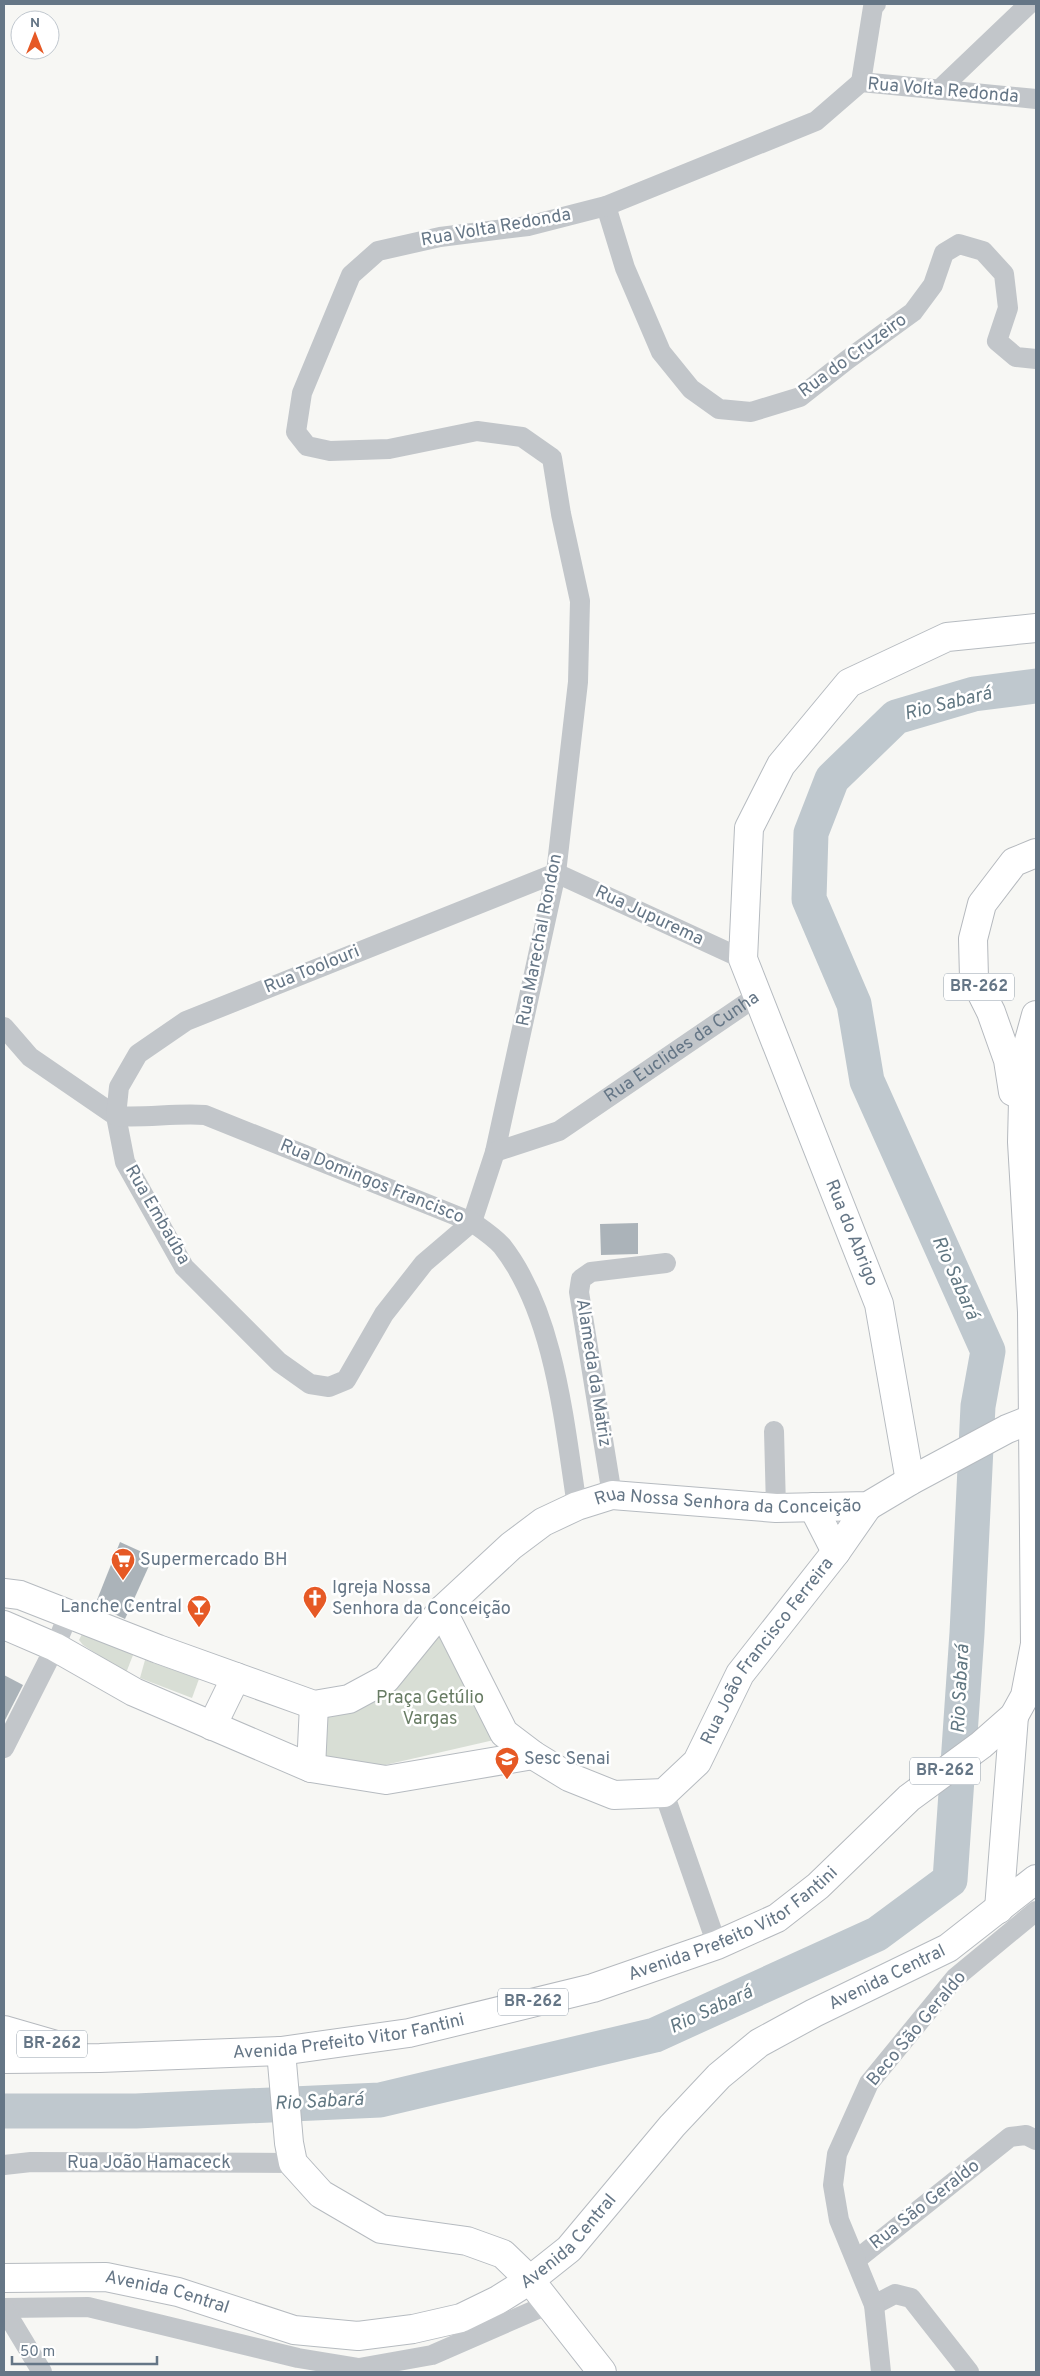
<svg xmlns="http://www.w3.org/2000/svg" width="1040" height="2376" font-family="Overpass,sans-serif">
<style>
.green{fill:#d8ded5}
.lines{fill:none;stroke-linecap:round;stroke-linejoin:round}
.river{stroke:#bfc8ce;stroke-width:35}
.building{fill:#abb3b9}
.secondary-casing{stroke:#b6bbc0;stroke-width:30}
.primary-casing{stroke:#b5b9be;stroke-width:30}
.street{stroke:#c2c6ca;stroke-width:20}
.secondary{stroke:#fff;stroke-width:28}
.primary{stroke:#fff;stroke-width:28}
.labels{text-anchor:middle;dominant-baseline:central;stroke-width:5;stroke-linejoin:round;paint-order:stroke}
.shield{fill:#fff;stroke:#939faa;stroke-width:1}
.shield-label{font-size:16px;font-weight:bold;fill:#657686}
.street-label{font-size:18px;fill:#657686;stroke:#fff}
.poi-label{font-size:18px;fill:#657686;stroke:#fff;text-anchor:start}
.park-label{font-size:18px;fill:#687c64;stroke:#fff}
.water-label{font-size:19px;font-style:italic;fill:#617782;stroke:#fff}
</style>
<rect width="100%" height="100%" fill="#f7f7f4"/>
<g class="green">
<path d="M443,1632L494,1740L385,1765L324,1760L319,1709L393,1681Z"/>
<path d="M82,1634L90,1635L133,1655L126,1673L83,1645L79,1640Z"/>
<path d="M145,1660L199,1679L192,1698L140,1678Z"/>
</g>
<g class="lines">
<path class="river" d="M4,2111H136L380,2100L655,2035L877,1934L950,1880L967,1633L978,1406L988,1351L867,1081L854,1004L809,899L811,833L832,779L896,717L974,694L1036,686"/>
</g>
<g class="building">
<path d="M638,1223V1254L601,1255L600,1224Z"/>
<path d="M120,1542L153,1557L125,1619L95,1605Z"/>
<path d="M4,1675L23,1685L4,1722Z"/>
</g>
<g class="lines">
<defs>
<g id="secondary">
<path d="M910,1481L879,1304L743,959L749,828L781,765L849,683L947,637L1036,628"/>
<path d="M813,1507L836,1552"/>
<path id="s2" d="M4,1593L20,1595L158,1649L314,1705L349,1699L386,1679L442,1610L511,1546L543,1522L577,1506L612,1495L776,1508L868,1506L910,1481L1007,1429L1032,1419"/>
<path id="s3" d="M442,1610L504,1733L533,1755L569,1777L614,1795L664,1793L697,1762L740,1674L836,1552L868,1506"/>
<path d="M4,1625L55,1647L134,1692L311,1768L386,1780L533,1755"/>
<path d="M212,1726L236,1677"/>
<path d="M311,1768L314,1705"/>
<path d="M999,1909L1014,1716"/>
<path d="M281,2051L289,2143L293,2163L321,2194L381,2229L467,2241L503,2254L530,2280L602,2372"/>
<path id="s4" d="M4,2278L106,2277L178,2292L294,2330L358,2336L413,2329L461,2318L498,2300L530,2280L569,2249L672,2126L719,2076L759,2043L814,2013L948,1948L1036,1879"/>
</g>
<g id="primary">
<path d="M1013,1092L1008,1060L991,1012L974,978L973,939L982,904L1014,862L1036,853"/>
<path d="M4,2030L70,2049"/>
<path id="s5" d="M4,2059L100,2058L281,2051L409,2033L593,1988L717,1945L777,1918L818,1886L909,1798L981,1745L1014,1716L1025,1696L1035,1644L1032,1312L1022,1142L1024,1059L1036,1015"/>
</g>
</defs>
<use href="#secondary" class="secondary-casing"/>
<use href="#primary" class="primary-casing"/>
<g class="street">
<path d="M861,82L873,7L876,4"/>
<path d="M939,90L1029,4"/>
<path d="M606,206L625,268L661,352L691,389L719,409L751,412L800,397L847,360L913,312L933,285L944,253L959,244L983,251L1004,274L1008,308L997,341L1016,357L1036,359"/>
<path d="M4,1027L30,1057L116,1116L125,1162L184,1267L279,1362L310,1384L329,1387L346,1380L384,1314L424,1263L472,1222L495,1152L556,873L578,682L580,601L561,514L552,458L522,437L477,431L389,449L330,451L307,446L296,432L302,393L351,275L378,251L440,237L528,226L606,206L816,121L861,82L1036,99"/>
<path id="s1" d="M495,1152L559,1131L757,996"/>
<path d="M774,1431L776,1508"/>
<path d="M612,1495L579,1292L581,1279L591,1272L666,1263"/>
<path d="M577,1506C564,1422 555,1314 502,1246C494,1237 482,1229 472,1222L205,1115C175,1113 146,1118 116,1116L119,1087L138,1054L186,1021L556,873L743,959"/>
<path d="M4,1748L55,1647L69,1613"/>
<path d="M664,1793L717,1945"/>
<path d="M4,2165L31,2162L293,2163"/>
<path d="M856,2260L1010,2137L1026,2135L1036,2140"/>
<path d="M874,2305L895,2294L911,2298L969,2372"/>
<path d="M4,2308L88,2307L298,2358L359,2368L432,2355L549,2304"/>
<path d="M4,2309L42,2372"/>
<path d="M881,2372L874,2305L839,2220L833,2185L837,2154L869,2083L955,1978L1036,1911"/>
</g>
<use href="#secondary" class="secondary"/>
<use href="#primary" class="primary"/>
</g>
<defs>
<symbol id="supermarket-pin" viewBox="-11 -11 22 30"><path d="M0 17L-7.5 6A9.5 9.5 0 1 1 7.5 6Z" fill="#e65925" stroke="#fff"/><path d="M-6-5.5h2.5l.6 2H6L4.5 2H-2.5L-4.4-4H-6ZM-1.5 3.2a1.3 1.3 0 1 0 .1 0ZM3 3.2a1.3 1.3 0 1 0 .1 0Z" fill="#fff"/></symbol>
<symbol id="church-pin" viewBox="-11 -11 22 30"><path d="M0 17L-7.5 6A9.5 9.5 0 1 1 7.5 6Z" fill="#e65925" stroke="#fff"/><path d="M-1.2-6h2.4v3.5h3.3v2.4h-3.3V6h-2.4V-.1h-3.3v-2.4h3.3Z" fill="#fff"/></symbol>
<symbol id="bar-pin" viewBox="-11 -11 22 30"><path d="M0 17L-7.5 6A9.5 9.5 0 1 1 7.5 6Z" fill="#e65925" stroke="#fff"/><path d="M-6-5H6L.8 .8V4.5H3.5V6h-7V4.5H-.8V.8Z" fill="#fff"/></symbol>
<symbol id="university-pin" viewBox="-11 -11 22 30"><path d="M0 17L-7.5 6A9.5 9.5 0 1 1 7.5 6Z" fill="#e65925" stroke="#fff"/><path d="M0-5L7-2L0 1L-7-2ZM-4 1L0 2.5L4 1V4Q0 6-4 4Z" fill="#fff"/></symbol>
</defs>
<g fill-rule="evenodd">
<use href="#supermarket-pin" x="109" y="1546" width="28" height="38"/>
<use href="#church-pin" x="301" y="1584" width="28" height="38"/>
<use href="#bar-pin" x="185" y="1593" width="28" height="38"/>
<use href="#university-pin" x="493" y="1745" width="28" height="38"/>
</g>
<g class="labels">
<g class="shield">
<rect x="944" y="973.5" width="70" height="27" rx="4"/>
<rect x="910" y="1757.5" width="70" height="27" rx="4"/>
<rect x="498" y="1988.5" width="70" height="27" rx="4"/>
<rect x="17" y="2030.5" width="70" height="27" rx="4"/>
</g>
<g class="shield-label">
<text x="979" y="987">BR-262</text>
<text x="945" y="1771">BR-262</text>
<text x="533" y="2002">BR-262</text>
<text x="52" y="2044">BR-262</text>
</g>
<g class="street-label">
<text transform="translate(943 91) rotate(5)">Rua Volta Redonda</text>
<text transform="translate(496 228) rotate(-10)">Rua Volta Redonda</text>
<text transform="translate(853 356) rotate(-36)">Rua do Cruzeiro</text>
<text transform="translate(649 916) rotate(25)">Rua Jupurema</text>
<text transform="translate(540 940) rotate(-79)">Rua Marechal Rondon</text>
<text transform="translate(312 970) rotate(-22)">Rua Toolouri</text>
<text stroke="none"><textPath href="#s1" startOffset="216">Rua Euclides da Cunha</textPath></text>
<text transform="translate(372 1182) rotate(22)">Rua Domingos Francisco</text>
<text transform="translate(157 1215) rotate(60)">Rua Embaúba</text>
<text transform="translate(851 1233) rotate(68)">Rua do Abrigo</text>
<text transform="translate(593 1373) rotate(81)">Alameda da Matriz</text>
<text stroke="none"><textPath href="#s2" startOffset="821">Rua Nossa Senhora da Conceição</textPath></text>
<text stroke="none"><textPath href="#s3" startOffset="492">Rua João Francisco Ferreira</textPath></text>
<text stroke="none"><textPath href="#s5" startOffset="751">Avenida Prefeito Vitor Fantini</textPath></text>
<text stroke="none"><textPath href="#s4" startOffset="1020">Avenida Central</textPath></text>
<text transform="translate(917 2029) rotate(-50)">Beco São Geraldo</text>
<text stroke="none"><textPath href="#s5" startOffset="346">Avenida Prefeito Vitor Fantini</textPath></text>
<text x="149" y="2163">Rua João Hamaceck</text>
<text transform="translate(925 2205) rotate(-38)">Rua São Geraldo</text>
<text stroke="none"><textPath href="#s4" startOffset="600">Avenida Central</textPath></text>
<text stroke="none"><textPath href="#s4" startOffset="165">Avenida Central</textPath></text>
</g>
<g class="poi-label">
<text x="140" y="1560">Supermercado BH</text>
<text x="332" y="1588">Igreja Nossa<tspan x="332" dy="21">Senhora da Conceição</tspan></text>
<text x="182" y="1607" text-anchor="end">Lanche Central</text>
<text x="524" y="1759">Sesc Senai</text>
</g>
<g class="park-label">
<text x="430" y="1698">Praça Getúlio<tspan x="430" dy="21">Vargas</tspan></text>
</g>
<g class="water-label">
<text transform="translate(948 704) rotate(-14)">Rio Sabará</text>
<text transform="translate(955 1278) rotate(66)">Rio Sabará</text>
<text transform="translate(961 1689) rotate(-87)">Rio Sabará</text>
<text transform="translate(711 2010) rotate(-25)">Rio Sabará</text>
<text transform="translate(319 2102) rotate(-3)">Rio Sabará</text>
</g>
</g>
<rect width="1040" height="2376" fill="none" stroke="#657686" stroke-width="10"/>
<g transform="translate(35 35)"><circle r="24" fill="#ffffff" stroke="#c1c8cf"/>
<path d="M0-4L9 19L0 12L-9 19Z" fill="#e65925"/>
<text y="-8" font-size="14" font-weight="bold" text-anchor="middle" fill="#657686">N</text>
</g>
<path d="M12 2356v8h145v-8" fill="none" stroke="#657686" stroke-width="2.5"/>
<text x="20" y="2356" font-size="15" fill="#657686" stroke="#ffffff" stroke-width="4" paint-order="stroke">50 m</text>
</svg>
